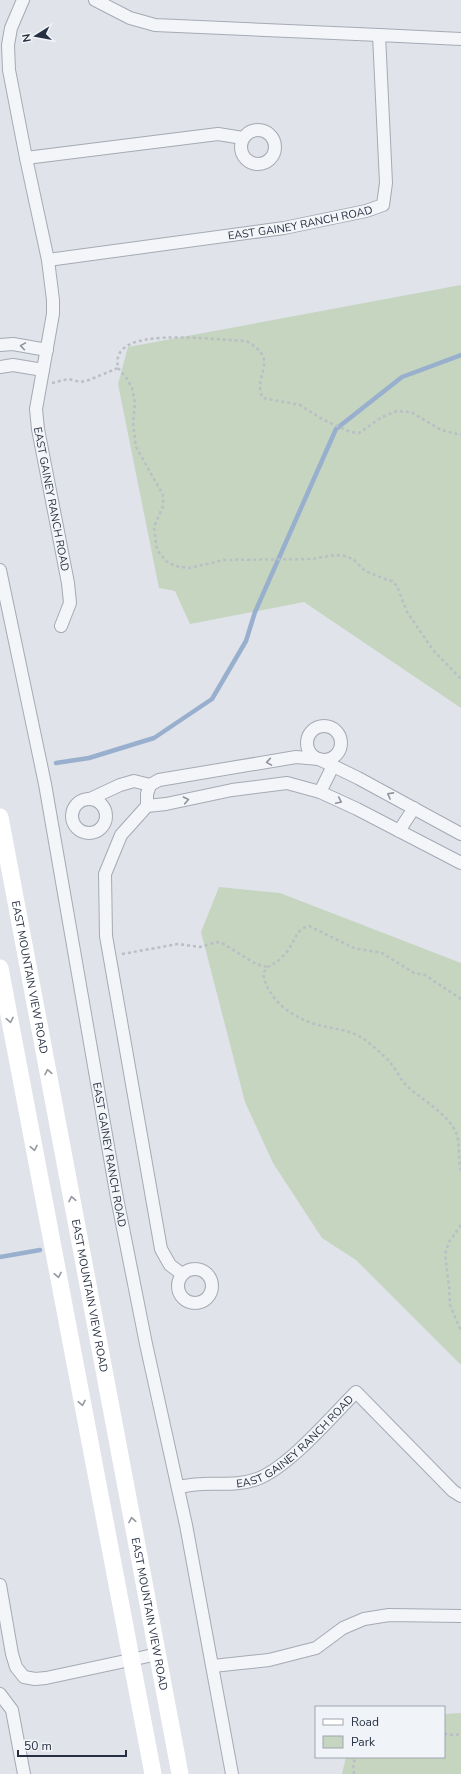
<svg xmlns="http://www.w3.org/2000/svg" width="461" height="1774" font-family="'Nunito Sans',sans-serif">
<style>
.green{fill:#c5d5c0}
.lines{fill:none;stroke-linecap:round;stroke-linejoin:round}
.stream{stroke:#98afcd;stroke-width:4.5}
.street-casing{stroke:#a5aab5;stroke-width:14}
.path{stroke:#babec5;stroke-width:2.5;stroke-dasharray:3 3;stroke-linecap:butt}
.street{stroke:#f3f5f8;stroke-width:12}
.secondary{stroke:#fff;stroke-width:17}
.oneway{stroke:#8d929e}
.oneway2{stroke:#9398a1}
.labels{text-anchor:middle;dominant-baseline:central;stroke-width:3.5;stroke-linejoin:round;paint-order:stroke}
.street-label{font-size:11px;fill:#273043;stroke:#f0f3f7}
</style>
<rect width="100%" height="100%" fill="#e0e3ea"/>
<g class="green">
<path d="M461,285V708L304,602L190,624L175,591L159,588L118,384L128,347Z"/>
<path d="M219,887L280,893L461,963V1365L356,1260L322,1238L273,1163L245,1102L201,932Z"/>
<path d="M461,1713V1774H342L346,1757H444V1714Z"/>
</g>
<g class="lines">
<g class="stream">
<path d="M56,763L89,758L154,738L212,699L246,641L255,612L336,429L402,377L461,355"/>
<path d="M0,1257L40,1250"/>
</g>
<defs>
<g id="street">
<path id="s1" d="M23,0L11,28L8,45L9,70L26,158L48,260L53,300V314L36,409L38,429L68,583L70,603L61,626"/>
<path d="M95,0L130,18L155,25L379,35"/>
<circle cx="258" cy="147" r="17"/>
<path d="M26,158L218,134L243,138"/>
<path id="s2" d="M48,260L284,228L366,211L383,205L386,183L379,35L461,39"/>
<path d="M0,345L13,344L47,350"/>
<path d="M0,367L13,365L43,370"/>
<path id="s3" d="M0,570L45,784L117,1198L146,1344L186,1525L232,1774"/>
<circle cx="324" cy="743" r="17"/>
<path d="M320,792L333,766"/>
<circle cx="89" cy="816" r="17"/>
<path d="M90,799L120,785L134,781L150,785"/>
<path d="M147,806V794L150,785L159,780L296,757L319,759L358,778L461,834"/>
<path d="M399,831L414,808"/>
<circle cx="195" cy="1286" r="17"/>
<path d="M182,1274L170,1265L161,1249L106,936L105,874L121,835L147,806L166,804L232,790L287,783L320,792L357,809L461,863"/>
<path id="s4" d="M178,1487C186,1486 194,1484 202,1484C221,1483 238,1486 257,1479C289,1467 331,1417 356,1392L453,1491L461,1496"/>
<path d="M0,1585L12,1654L16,1667L24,1677L35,1679L46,1678L158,1654"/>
<path d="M213,1666L269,1660L316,1648L343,1628L364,1619L389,1615L461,1616"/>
<path d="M0,1694L12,1710L24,1774"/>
</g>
</defs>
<use href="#street" class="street-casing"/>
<g class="path">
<path d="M118,368L126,377L132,388L135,403L133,423L136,447L163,495V506L154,527L157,550L166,561L175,566L189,568L224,560L312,559L335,555L346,556L354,560L365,571L385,579L392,581L397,586L407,612L433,650L461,679"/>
<path d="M52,383L68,379L81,382L89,380L118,368C117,360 117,355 123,349C141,330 220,340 246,341C282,360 251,376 263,398L300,405L322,419L350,432L359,433L382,417L397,411L411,412L441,430L461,435"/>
<path d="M122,954L178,944L200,947L216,942L222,943L256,964L267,967"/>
<path d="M461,999L425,975L414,973L382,953L354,948L309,926C297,929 297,936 291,945C289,950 285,954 281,958C275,965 270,963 263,973C267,999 291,1017 315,1024C331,1029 349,1029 364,1039C372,1045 382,1054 389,1061C396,1069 400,1079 407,1086C421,1099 451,1116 457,1135C460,1146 458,1160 461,1171"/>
<path d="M461,1225L449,1242L445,1254L449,1286L450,1305L461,1331"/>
<path d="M444,1734L453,1735L461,1734"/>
<path d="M354,1774L353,1764L356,1757"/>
</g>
<use href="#street" class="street"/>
<g class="secondary">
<path id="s5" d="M0,817L180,1774"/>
<path d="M0,968L153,1774"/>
</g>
</g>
<defs><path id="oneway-chevron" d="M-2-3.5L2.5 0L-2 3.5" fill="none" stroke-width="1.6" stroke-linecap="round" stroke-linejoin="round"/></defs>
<g class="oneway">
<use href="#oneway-chevron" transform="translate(23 346) rotate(-171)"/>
<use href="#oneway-chevron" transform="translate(269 762) rotate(171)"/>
<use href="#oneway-chevron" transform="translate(390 795) rotate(-151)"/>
<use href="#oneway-chevron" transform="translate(186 800) rotate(-12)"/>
<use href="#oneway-chevron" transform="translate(339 801) rotate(25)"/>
</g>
<g class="oneway2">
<use href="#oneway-chevron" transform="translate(10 1020) rotate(79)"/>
<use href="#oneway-chevron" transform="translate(48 1072) rotate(-101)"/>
<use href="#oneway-chevron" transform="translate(34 1148) rotate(79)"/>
<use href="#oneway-chevron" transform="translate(72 1199) rotate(-101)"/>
<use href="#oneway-chevron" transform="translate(58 1275) rotate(79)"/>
<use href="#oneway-chevron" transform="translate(82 1403) rotate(79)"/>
<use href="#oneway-chevron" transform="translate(132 1520) rotate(-101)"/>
</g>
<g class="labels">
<g class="street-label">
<text stroke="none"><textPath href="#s2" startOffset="255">EAST GAINEY RANCH ROAD</textPath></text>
<text stroke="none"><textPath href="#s1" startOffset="509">EAST GAINEY RANCH ROAD</textPath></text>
<text stroke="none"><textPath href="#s5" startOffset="163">EAST MOUNTAIN VIEW ROAD</textPath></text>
<text stroke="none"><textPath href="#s3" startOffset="595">EAST GAINEY RANCH ROAD</textPath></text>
<text stroke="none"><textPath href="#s5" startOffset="487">EAST MOUNTAIN VIEW ROAD</textPath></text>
<text stroke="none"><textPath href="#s4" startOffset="132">EAST GAINEY RANCH ROAD</textPath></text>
<text stroke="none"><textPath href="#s5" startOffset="811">EAST MOUNTAIN VIEW ROAD</textPath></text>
</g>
</g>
<rect x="315" y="1706" width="130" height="52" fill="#f0f3f7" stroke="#a0a5af"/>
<rect x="323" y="1719" width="20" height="6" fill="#ffffff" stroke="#a0a5af"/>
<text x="351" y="1726" font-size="12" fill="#273043">Road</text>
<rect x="323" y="1736" width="20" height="12" fill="#c5d5c0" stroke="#a0a5af"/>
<text x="351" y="1746" font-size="12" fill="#273043">Park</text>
<g transform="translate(36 36) rotate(259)" stroke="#f0f3f7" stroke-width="3" paint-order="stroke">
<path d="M0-3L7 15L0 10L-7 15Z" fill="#273043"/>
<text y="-6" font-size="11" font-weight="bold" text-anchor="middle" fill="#273043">N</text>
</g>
<path d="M18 1750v6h108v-6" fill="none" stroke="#273043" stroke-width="2"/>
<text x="24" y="1750" font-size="12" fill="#273043" stroke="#f0f3f7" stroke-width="3" paint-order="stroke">50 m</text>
</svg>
